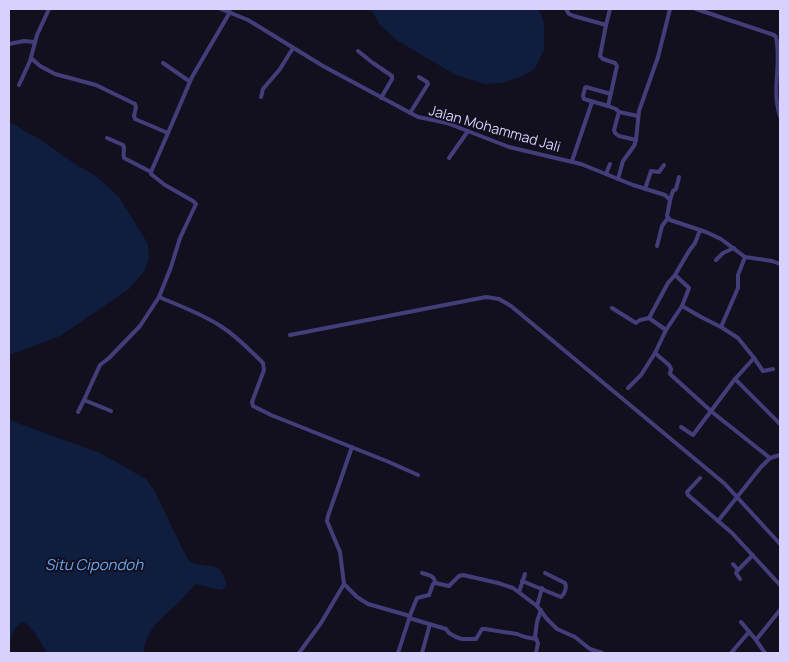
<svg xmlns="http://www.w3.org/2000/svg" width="789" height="662" font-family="Manrope,sans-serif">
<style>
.water{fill:#0f1e3e}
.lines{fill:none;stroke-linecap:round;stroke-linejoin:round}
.minor{stroke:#433e7a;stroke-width:4}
.labels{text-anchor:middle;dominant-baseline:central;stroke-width:4;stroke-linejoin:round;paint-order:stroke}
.street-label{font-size:14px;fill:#d8d1fb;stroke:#120f1f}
.water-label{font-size:15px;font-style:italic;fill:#68aaf2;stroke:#120f1f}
</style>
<rect width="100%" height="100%" fill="#120f1f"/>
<g class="water">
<path d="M371,9H538L544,22V49L535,69L521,77L502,83L485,84L456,75L398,41L380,25Z"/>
<path d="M9,123L15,125L44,142L78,166L96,176L119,197L148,244L149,257L145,270L129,289L60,336L9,355Z"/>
<path d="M9,420L100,453L146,479L154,490L182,548L189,561L196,564L216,567L220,570L226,581L225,587L221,590L195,584C191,589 187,594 182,599C166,616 145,627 144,653H47C41,644 32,624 22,622C12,628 11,638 9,649Z"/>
</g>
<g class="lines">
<g class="minor">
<path d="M221,9L248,20L323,66L418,117L447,123L509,147L581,164L633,185L665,195L669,199L670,201L667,216L670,220L706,232L721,239L745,257L772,261L780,264"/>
<path d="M566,9L569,14L574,16L606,25L600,56L603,59L615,63L617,66L608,106L616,109L619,112L614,130L615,133L619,136L636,140"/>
<path d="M696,9L774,35L776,37C782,63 771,90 780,116"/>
<path d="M606,25L610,9"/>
<path d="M9,44L24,41L35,42"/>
<path d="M358,51L373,63L392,76V79L381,98"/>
<path d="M31,58L40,66L55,74L96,85L135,104L136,107L134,116L135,119L168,133L151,172V174L165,185L193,201L196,204L180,238L171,267L159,297L140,326L109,358L100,365L84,400L111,411"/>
<path d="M163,63L189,81"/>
<path d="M19,85L30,61L37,35L49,9"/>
<path d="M261,97L263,89L280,69L293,48"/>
<path d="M608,106L584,99L583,96L585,88L586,87L611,94"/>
<path d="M619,112L638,116"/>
<path d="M410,113L428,84L427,82L419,77"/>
<path d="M168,133L192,77L230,12"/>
<path d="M107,138L123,145C126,149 122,153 124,158L151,172"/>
<path d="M449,158L468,131"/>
<path d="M572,161L592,102"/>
<path d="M606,174L610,164"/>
<path d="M618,179L623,161L634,146L636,140L639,111L658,57L670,9"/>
<path d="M645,189L651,171L659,172L664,165"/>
<path d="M670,200L673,191L676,189L679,177"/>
<path d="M657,246L662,226L668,218"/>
<path d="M716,260L723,253L734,248"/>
<path d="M675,275L688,287L689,288L682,306L701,317L721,327L738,338L754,358L735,379L780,424"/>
<path d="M159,297C180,306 203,314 222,327C236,336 248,348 260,360L263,363L264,370L252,402L253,406L271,415L389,462L418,475"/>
<path d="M612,308L636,323L640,320L649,318L668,283L675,275L689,251L695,243L700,230"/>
<path d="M649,318L666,330L682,306"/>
<path d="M721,327L738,288V275L745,257"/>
<path d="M290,335L486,297L499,299L511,306L725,484L780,544"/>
<path d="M655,353L669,365L671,369L670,374L712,412L770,458"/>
<path d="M754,358L763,371L773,369"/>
<path d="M628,388L641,375L655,353L666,330"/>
<path d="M78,412L84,400"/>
<path d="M681,427L693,435L735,379"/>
<path d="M700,478L687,492L688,495L732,533L780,585"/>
<path d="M718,521L761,467L770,458L780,455"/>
<path d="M733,564L738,570L753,555"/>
<path d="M738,570L736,573L740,579"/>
<path d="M422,573C428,575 435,575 435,583"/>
<path d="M522,581L561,597C565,594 567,587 565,583L545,573"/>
<path d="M344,584L357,597L368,604L410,616"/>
<path d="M519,592L525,574"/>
<path d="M537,606L542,588"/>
<path d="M409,618L446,629L449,633L456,637L462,639H476L482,629H485L517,634L525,637L536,639"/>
<path d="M741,622L756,640L765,653"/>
<path d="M756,640L780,610"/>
<path d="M299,653L321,623L344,584L340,552L327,521L328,516L352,447"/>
<path d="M398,653L411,613L417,598L429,595L433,584L435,583L449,586L459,576L463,575L498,583L513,588L537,606L547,619L557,629L575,637L590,649L602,653"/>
<path d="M422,653L430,624"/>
<path d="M536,653L538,643L535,637L537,622L541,610"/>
<path d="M731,653L749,632"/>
</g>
</g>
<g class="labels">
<g class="street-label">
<text transform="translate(495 128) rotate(16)">Jalan Mohammad Jali</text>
</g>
<g class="water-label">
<text x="94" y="564">Situ Cipondoh</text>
</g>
</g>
<rect width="789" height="662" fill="none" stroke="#d8d1fb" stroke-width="20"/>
</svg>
